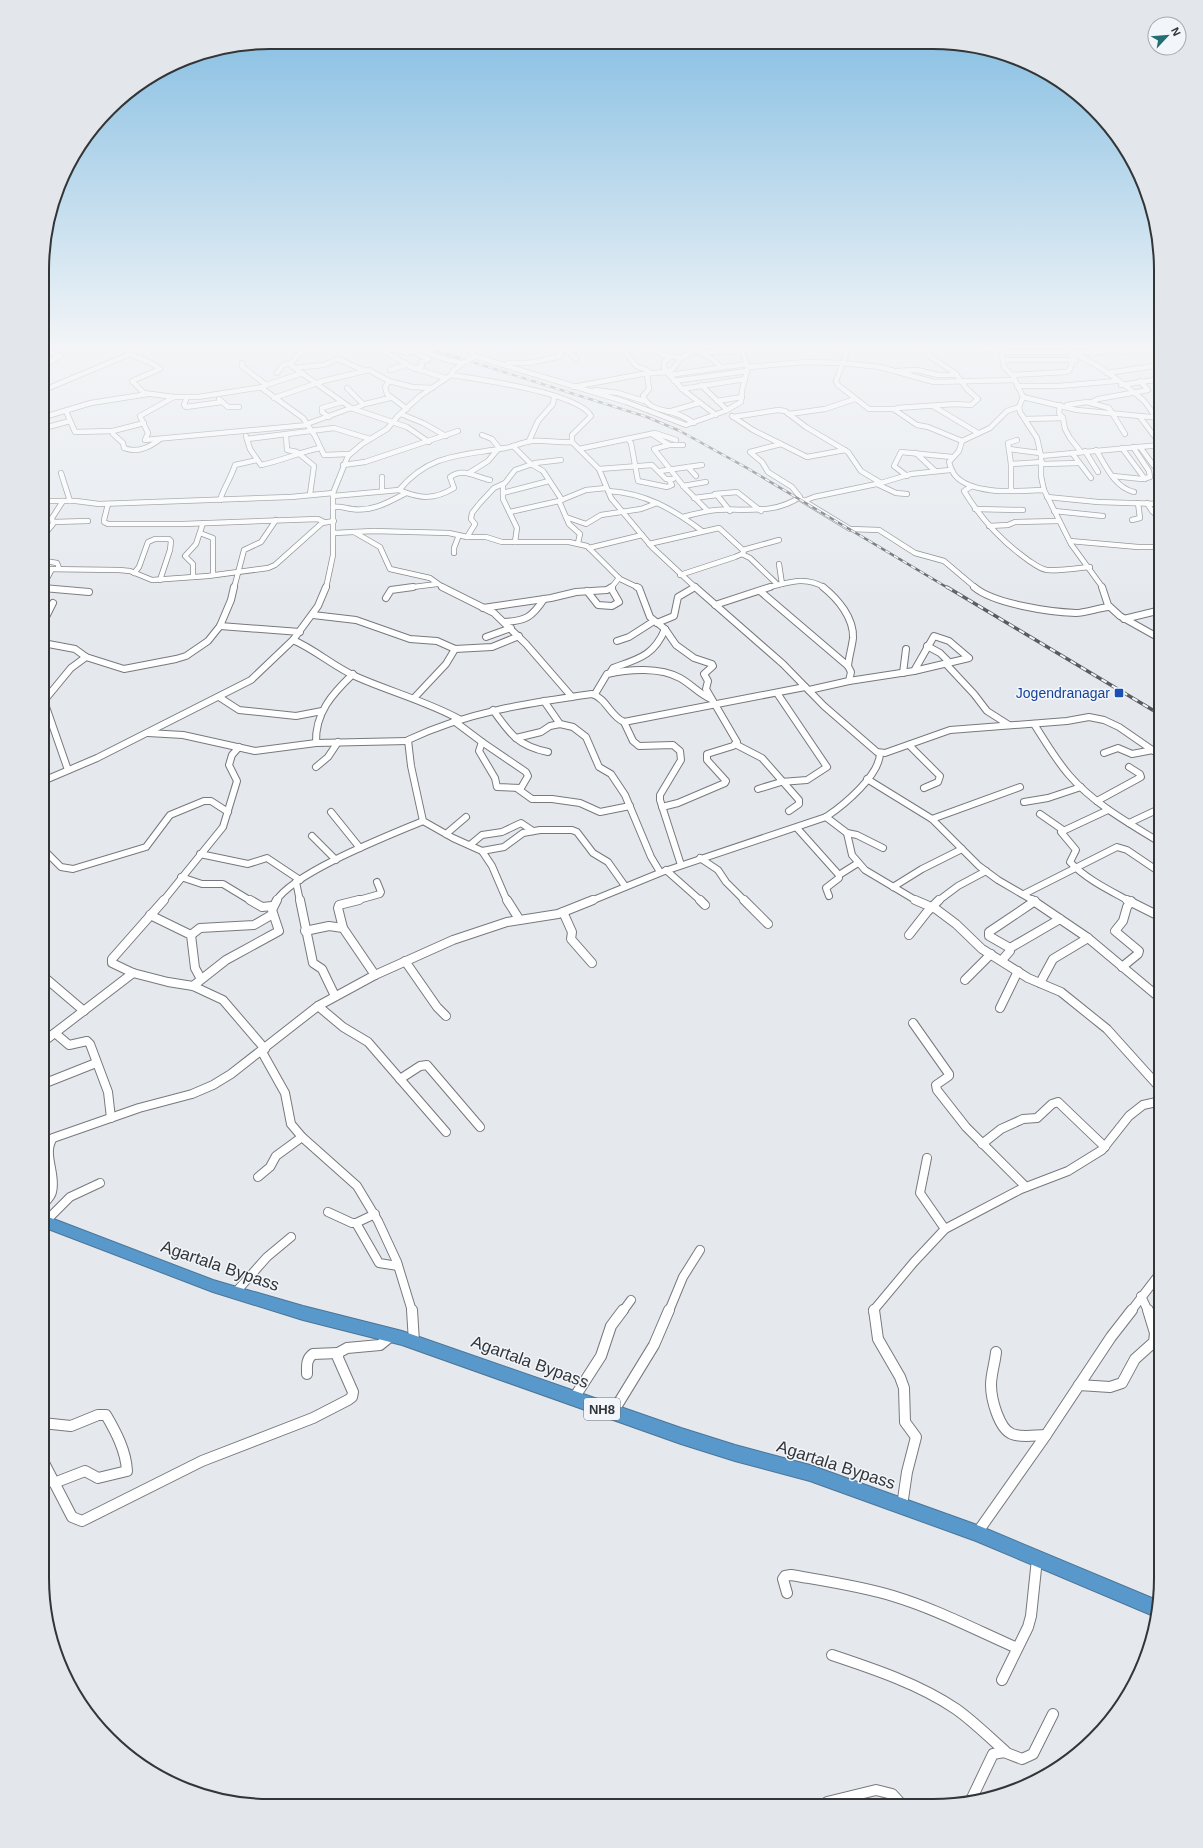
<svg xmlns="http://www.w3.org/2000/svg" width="1203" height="1848" font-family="Arial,sans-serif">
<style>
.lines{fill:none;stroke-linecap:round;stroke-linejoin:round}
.minor-far3-casing{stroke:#76797d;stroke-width:6}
.minor-far2-casing{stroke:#76797d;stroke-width:8}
.minor-far1-casing{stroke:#76797d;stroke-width:10}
.minor-casing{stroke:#76797d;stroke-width:12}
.highway-casing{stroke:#4c7597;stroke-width:2}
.minor-far3{stroke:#fff;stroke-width:4.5}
.minor-far2{stroke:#fff;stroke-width:6}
.minor-far1{stroke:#fff;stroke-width:8}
.minor{stroke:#fff;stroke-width:10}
.highway{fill:#5998cb;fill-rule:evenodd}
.rail-far1-casing{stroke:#595b5e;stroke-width:2.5}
.rail-casing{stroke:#595b5e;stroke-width:3.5}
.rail-far1{stroke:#f2f6fb;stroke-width:1.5;stroke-dasharray:5;stroke-linecap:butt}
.rail{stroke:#f2f6fb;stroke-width:2;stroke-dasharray:6;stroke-linecap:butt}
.minor-bridge-casing{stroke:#76797d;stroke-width:6;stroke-linecap:butt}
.minor-bridge{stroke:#fff;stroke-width:4.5}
.transit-dot{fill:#1a4fb4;stroke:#f2f6fb;stroke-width:1.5}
.labels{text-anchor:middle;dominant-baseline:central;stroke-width:3;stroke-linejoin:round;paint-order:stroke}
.shield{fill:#f2f6fb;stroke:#6c6f72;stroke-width:1}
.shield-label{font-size:13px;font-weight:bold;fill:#333537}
.transit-label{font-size:14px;fill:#164399;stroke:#f2f6fb;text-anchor:end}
.near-street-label{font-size:17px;fill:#333537;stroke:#f2f6fb}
.rim{fill:none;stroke:#333537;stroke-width:2}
</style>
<rect width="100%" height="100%" fill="#e5e9ee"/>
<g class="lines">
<defs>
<g id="minor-far3">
<path d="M303,349L291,363L293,367L351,408L407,427L429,442"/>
<path d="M381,349L411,367L445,378"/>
<path d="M398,349L407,353L415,351"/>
<path d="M417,349L444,359L462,363"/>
<path d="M467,349L474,354L472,358"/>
<path d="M565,349L576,359"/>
<path d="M623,349L636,366L647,370L650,373"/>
<path d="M653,349L662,355L682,358"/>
<path d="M697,349L680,359L673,369L667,372L682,389L716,415"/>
<path d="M848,349L836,381L838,385L869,409H895"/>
<path d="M926,349L931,357L955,373L967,389L978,399L971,405L955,404L897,408L895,410L917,425L928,427L962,441"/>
<path d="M985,349L1001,350"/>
<path d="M1001,349L1004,367L1013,376L1023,397L1019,407L1020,412L1037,438L1041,456V476L1044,490L1071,544L1103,588"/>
<path d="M1147,349L1161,358"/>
<path d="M44,350L60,356L44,366"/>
<path d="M412,352L429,359L421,362L422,366L415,369"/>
<path d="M699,352L742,351"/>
<path d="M1002,352H1069L1066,349"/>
<path d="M1069,352C1090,358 1126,385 1143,400C1148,405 1152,412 1156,418"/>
<path d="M1073,352L1098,353L1110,349"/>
<path d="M1123,352L1132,349"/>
<path d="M701,353L711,358L721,367"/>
<path d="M130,354L153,364L160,369L132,381L144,393L174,397H198L263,387"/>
<path d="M474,356L626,402L686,425L725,411L741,402L742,390L748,367L741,349"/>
<path d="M1003,360H1076L1069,353"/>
<path d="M242,363V366L266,385"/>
<path d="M463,363L453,371L451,375C478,379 579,393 591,416L572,435V442L599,469L611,498L652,547L696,588"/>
<path d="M508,363H529L557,357L560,356L561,349"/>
<path d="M748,367L807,362L842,363L880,367L934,382L1015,380"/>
<path d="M295,368L323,365L338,359L365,371"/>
<path d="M390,370L406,365"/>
<path d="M667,371L664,368V363L670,356"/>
<path d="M897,371L917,370L938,375H957"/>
<path d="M277,373L283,365L291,363"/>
<path d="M303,373L266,385L263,389L303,418L315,436L324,455L349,454"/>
<path d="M1107,373L1161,365"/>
<path d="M647,374L649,389L643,396C649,410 662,409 674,413C681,415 688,419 694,423"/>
<path d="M669,375L747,364"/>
<path d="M1012,375L1066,372L1069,371L1073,361"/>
<path d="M389,381L412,387L432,388"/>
<path d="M674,381L747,371"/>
<path d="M701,385L727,410"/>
<path d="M1121,385L1161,379"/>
<path d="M1017,386H1059L1116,381"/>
<path d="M573,387L642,374L667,372"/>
<path d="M347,388L363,404"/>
<path d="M682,389L745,379"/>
<path d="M44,390L130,354L131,350"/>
<path d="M595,390L618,393L644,401"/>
<path d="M174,397L140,416L148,433L145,440L308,425"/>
<path d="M187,397L184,405L186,407L222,402"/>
<path d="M1023,397L1077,410L1161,418"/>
<path d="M274,398L323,381L369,370L389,381L385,387L387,394L407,409"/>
<path d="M219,399L228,407H239"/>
<path d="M717,401L742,397"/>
<path d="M1090,403L1098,399L1148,390L1140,381"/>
<path d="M1060,405L1059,413L1063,418L1065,429L1070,438L1081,452"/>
<path d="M1067,405L1087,402L1109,408L1125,434"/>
<path d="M933,406L978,433"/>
<path d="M1019,407L1007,411L990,428L962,441L959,451L949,462C950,466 952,471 954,474C970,496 1020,491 1044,490"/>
<path d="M353,409L365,404L390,398"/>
<path d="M66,411L75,432L113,431"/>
<path d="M668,412L699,403"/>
<path d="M401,414L423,423L446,436"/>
<path d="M789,414L825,409L855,399"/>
<path d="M732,416L753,430L807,457L845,450"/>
<path d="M44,417L91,403L148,394"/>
<path d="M329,417L322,412V408L342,402"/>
<path d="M733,417L778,410L785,411L806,427L848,452L861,471L881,483"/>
<path d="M1140,417L1161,445"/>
<path d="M1025,419L1063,418"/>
<path d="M144,423L113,431V434L123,443L124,448C137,453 148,448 159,440"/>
<path d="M307,424L351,408"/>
<path d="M44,428L70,421"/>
<path d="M652,434L669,445H683"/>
<path d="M286,435L287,450L297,452L314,466L310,494"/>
<path d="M246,436L250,449L261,465C281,461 300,452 320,448"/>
<path d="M247,439L334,428L370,439"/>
<path d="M628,439L631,443L638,481L667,487L672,485L669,480"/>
<path d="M529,441L538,421L553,404L554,397"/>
<path d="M669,445L654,449L685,488L708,511"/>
<path d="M513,446L531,464L543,471L562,500"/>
<path d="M1140,447L1154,466L1161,472"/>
<path d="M1122,448L1145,479"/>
<path d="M579,449L655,433L676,440"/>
<path d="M1009,449L1040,453"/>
<path d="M1096,450C1106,466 1114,487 1134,492"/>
<path d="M1085,451L1098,472"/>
<path d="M916,453L935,471"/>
<path d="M1072,453L1091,478"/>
<path d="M1041,456L1161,445"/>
<path d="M1011,464L1042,462"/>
<path d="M1042,464L1079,463"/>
<path d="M343,465L365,462L458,431"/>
<path d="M688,467L696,476"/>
<path d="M599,469L652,465L666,479H673"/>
<path d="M660,471L702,465"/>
<path d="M61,473L70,501"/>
<path d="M469,473L488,461L499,448L492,439L482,435"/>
<path d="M907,476L894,466L901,452L952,457"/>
<path d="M1113,476L1142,479L1150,477L1149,471L1133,447"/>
<path d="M382,477V491"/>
<path d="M503,484V499L517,528L515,542"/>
<path d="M877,484L896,493L907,494"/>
<path d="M683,486L706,482"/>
<path d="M972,486L964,491C981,519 1001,541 1028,560C1034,564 1040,569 1047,570C1061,571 1076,568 1090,567"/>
<path d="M399,490C420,499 434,500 454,488L450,477C463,467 475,477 490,480"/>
<path d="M1011,490V464L1008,443L1017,440"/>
<path d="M608,491C645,493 673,509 702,531"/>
<path d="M503,493L549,481"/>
<path d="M715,494L737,492L761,511"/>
<path d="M333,496L399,490C430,453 461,456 505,448C514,447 522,442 532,441C545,440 559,443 572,442"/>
<path d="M1047,497L1098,502L1161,504"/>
<path d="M694,498L717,495L730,511"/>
<path d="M799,498L850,529L879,530L915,553L944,561L976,588"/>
<path d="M220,500C224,487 231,478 235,465L257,460"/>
<path d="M44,501H76L99,504L291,497L333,493"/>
<path d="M559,501L569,524L580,534L578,543"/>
<path d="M804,501L814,497L881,483L911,474L950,470"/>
<path d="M1147,503L1152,511L1161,519"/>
<path d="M108,504L104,520V522L108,524H183L318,519L324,522"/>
<path d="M333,507C341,506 345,508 352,509C372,512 389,502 406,493"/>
<path d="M975,509L1023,510"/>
<path d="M1054,511L1103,516"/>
<path d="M510,512L559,501L586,490L606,488"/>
<path d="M566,517L586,524L601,515L641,509L657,503"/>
<path d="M683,517C694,514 705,511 716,510C746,508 773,515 800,497L792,487L768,472L762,462L750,452L781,444"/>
<path d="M1132,520L1140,518L1138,503"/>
<path d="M53,522L88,521"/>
<path d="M989,526L1008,525L1015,522L1059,521"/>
<path d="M354,532L380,547L390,569L430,578L444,588"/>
<path d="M200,533L213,538V575"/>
<path d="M334,533L373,531L449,533L467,537H486L502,542H569L587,546L620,579L639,588"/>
<path d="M43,536L53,524L52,518L63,501"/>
<path d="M467,537L475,524L471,519L472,513L480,503L494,488L505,483L515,470L535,463L561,460"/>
<path d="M1070,541L1138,547H1161"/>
<path d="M649,544L719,528L744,551L742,554L735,557L680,575"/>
<path d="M589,548L642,535"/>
<path d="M743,550L779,540"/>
<path d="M454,553V548L459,535"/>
<path d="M742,554L750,558L778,585"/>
<path d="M45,561L57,563L59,568"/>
<path d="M779,564L782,584"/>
<path d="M43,569L119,570L130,571L152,580L208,576L268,568L275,565L322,523L334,521"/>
<path d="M134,573L139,567L148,542L155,539H169L171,541L170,550L160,580"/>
<path d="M193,577V564L185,556L196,544L203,523"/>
<path d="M43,586L52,569"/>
<path d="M234,588L244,550L261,542L276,520"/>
<path d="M326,588L333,555V493L348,456L362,444L387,429L398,416L420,396L451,375"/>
<path d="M405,588L437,584"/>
<path d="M611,588L619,578"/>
<path d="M693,588L695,587"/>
<path d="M766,588C786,583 806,575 825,588"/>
</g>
<g id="minor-far2">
<path d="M442,587L494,613L526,644L572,697"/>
<path d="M637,587L639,588L650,617L665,629L676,645L694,658L712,664L713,666L704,674L708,681L706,689L737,742L733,746L707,754V760L726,781L725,783L678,803L662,807"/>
<path d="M695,587L783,664L824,706L877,752L885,753L950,730L1067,721L1089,717L1104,720L1119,727L1161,756"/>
<path d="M823,587C838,599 854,618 853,638C852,647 849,656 848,666"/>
<path d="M974,587C994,604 1050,612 1076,613C1085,613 1098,608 1109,607"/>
<path d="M1102,587L1108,605L1120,616L1161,639"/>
<path d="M43,588L89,592"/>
<path d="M1158,588L1161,590"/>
<path d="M587,591L598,605L612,606L619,602L611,588"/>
<path d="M760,591L848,666L851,672L849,681"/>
<path d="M386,598L391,590L413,587"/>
<path d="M715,605L770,587"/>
<path d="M483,608L551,598L576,592L607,590L612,587"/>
<path d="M313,615L356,620L410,639L437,641L455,649L492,647L519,636"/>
<path d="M1124,619L1161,610"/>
<path d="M504,622C526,621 532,617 544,599"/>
<path d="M43,623L53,603"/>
<path d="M657,623L674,616L678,597L695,587"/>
<path d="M220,626L300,632"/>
<path d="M934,636L949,641L969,658L914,671Z"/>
<path d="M486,637L511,628"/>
<path d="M293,640C316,650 334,667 357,677C391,692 426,701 459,719"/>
<path d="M617,641L629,637L654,621"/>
<path d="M43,643L75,649L86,657L124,669L176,659L186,656L208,641L220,626L231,600L234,587"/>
<path d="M927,646L940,653L950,663"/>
<path d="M1161,652L1158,656L1161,659"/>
<path d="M946,664L974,694L987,711L1009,725"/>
<path d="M610,673L613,668C638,659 654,656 665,629"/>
<path d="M903,673L906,649"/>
<path d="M809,690L849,681L914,671"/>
<path d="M595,694L607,674C629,669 660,667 680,678C691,684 699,694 711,699"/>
<path d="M219,697L239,710L296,716L322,711"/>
<path d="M415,697L446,664L455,649"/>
<path d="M44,701L68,770"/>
<path d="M544,701L560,724"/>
<path d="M43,702L71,668L86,657"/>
<path d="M493,710C510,734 518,746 548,752"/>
<path d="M454,721L482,742"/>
<path d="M624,722L633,741L639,746L673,745L680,751L681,760L660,795V800L681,865"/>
<path d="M1034,724C1045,741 1056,760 1069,775C1094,804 1129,823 1161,843"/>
<path d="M148,733L183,735L255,751L316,743L408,741"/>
<path d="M516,738L541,732L550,726L560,724L573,727L586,737L599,767L611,774L625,795L651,857L660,872"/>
<path d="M482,742L526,772L528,776L521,788L497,787L495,778L479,751Z"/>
<path d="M316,743C315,713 332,694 353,674"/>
<path d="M735,744L762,758L799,800V804L789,811"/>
<path d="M909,745L940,776L938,782L924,788"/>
<path d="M1104,753L1118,748L1132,754L1153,750"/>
<path d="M316,767L328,757L338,742"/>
<path d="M867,779L932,819L979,866L998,880L1034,901"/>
<path d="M43,781L97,758L251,680L293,640L318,606L326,587"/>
<path d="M518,789L532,799H552L580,803L600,812L630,806"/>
<path d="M758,789L781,782L807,780L827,767L777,693"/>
<path d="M1097,801L1141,777L1140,774L1129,767"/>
<path d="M1024,802L1048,798L1081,787"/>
<path d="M1108,810L1061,832L1076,850L1070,862C1086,879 1109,890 1129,901"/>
<path d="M331,812L360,848"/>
<path d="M1040,814L1063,830"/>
<path d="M826,817L847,833L852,855L865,870L917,901"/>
<path d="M932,819L1020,787"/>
<path d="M1129,823L1161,808"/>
<path d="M797,828L839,875V878L826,888L829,896"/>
<path d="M847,833L857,835L883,848"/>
<path d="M446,834L466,817"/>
<path d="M312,836L336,860"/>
<path d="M470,845L482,835L502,832L521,823L533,831"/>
<path d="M43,849L61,867L73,869L146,847L170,815L204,801H211L228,812"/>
<path d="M482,851L504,847L523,833L540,830H572L577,832L593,853L608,862L625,886"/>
<path d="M200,854L248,864L267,858L300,880"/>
<path d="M700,858L718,870L726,882L745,901"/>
<path d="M666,870L701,901"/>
<path d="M839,875L858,863"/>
<path d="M181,877L202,884H223L251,901"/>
<path d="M296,882L300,901"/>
<path d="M893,887L922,869L962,849"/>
<path d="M1024,894L1117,847L1127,850L1161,873"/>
<path d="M163,901L223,827L237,781L229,765L232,755L239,747"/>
<path d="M276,901C294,872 390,835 423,821"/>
<path d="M355,901L380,894L381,892L377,882"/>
<path d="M507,901L492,866L482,851L453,838L423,821L411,766L408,740C467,712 528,703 592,694C607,699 610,716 624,722L805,687"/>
<path d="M591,901L662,872L826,817C844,805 880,775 880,753"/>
<path d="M938,901L958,886L986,871"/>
</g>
<g id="minor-far1">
<path d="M164,900L112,959V963L133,973L168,982L193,986L223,1000L265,1049"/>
<path d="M250,900L262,907L272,906"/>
<path d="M300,900L313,963L322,969L335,996"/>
<path d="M507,900L519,919"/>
<path d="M700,900L705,905"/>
<path d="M744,900L768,924"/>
<path d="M915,900L936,909L956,924L982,949L1028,978L1061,992L1107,1029L1161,1089"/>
<path d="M1032,900L1088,938L1161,999"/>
<path d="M1127,900L1161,917"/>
<path d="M563,912L572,932L571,939L592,963"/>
<path d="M150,915L191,935L195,968L201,979"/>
<path d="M343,928L338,908L339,905L359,900"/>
<path d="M305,931L329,926L343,928L375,975"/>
<path d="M191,935L200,928L254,925L273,914"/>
<path d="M909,935L927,912L939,900"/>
<path d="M1010,948L1060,919"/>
<path d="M1002,960L1010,951V948L989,936V932L1035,901"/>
<path d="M405,961L437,1007L446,1016"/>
<path d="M1122,967L1138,954L1139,951L1115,931L1123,921L1127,907L1131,901"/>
<path d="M43,976L84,1011"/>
<path d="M965,980L991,954"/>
<path d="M1040,983L1053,959L1088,938"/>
<path d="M193,986L226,960L279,931L272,910L277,900"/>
<path d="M318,1006L343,1027L368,1042L446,1132"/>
<path d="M1000,1008L1018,971"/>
<path d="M913,1023L949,1074V1076L936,1085L937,1090L966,1127L1026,1187"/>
<path d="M55,1033L69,1045L87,1041L90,1044L108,1092L111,1118"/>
<path d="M43,1042L133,973"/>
<path d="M262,1052L285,1093L291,1124L302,1137L357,1186L378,1221L397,1262L412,1311"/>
<path d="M400,1079L420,1066L427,1065L480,1127"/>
<path d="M43,1084L96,1063"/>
<path d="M982,1144L1001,1129L1023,1119L1037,1118L1052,1104L1058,1102L1105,1147"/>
<path d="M927,1158L920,1193L945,1229"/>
<path d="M258,1177L270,1167L276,1156L302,1137"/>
<path d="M43,1205C46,1201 51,1197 52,1192C57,1174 42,1154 53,1138L139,1108L192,1094L213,1085L231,1074L318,1006L375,975L453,940L507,922L558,914L593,900"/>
<path d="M328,1212L352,1223H356L375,1214"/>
<path d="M45,1222L70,1197L100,1183"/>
<path d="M356,1223L379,1263L398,1266"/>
<path d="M235,1293L267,1257L291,1237"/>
<path d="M1141,1296L1148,1311"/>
<path d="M623,1311L631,1300"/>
<path d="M669,1311L683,1277L700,1250"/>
<path d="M873,1311L914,1262L945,1229L1021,1189L1068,1171L1102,1150L1129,1116L1143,1105L1161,1101"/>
<path d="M1131,1311L1161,1272"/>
</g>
<g id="minor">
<path d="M412,1310L414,1342"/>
<path d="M874,1310L878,1339L900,1377L904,1388L905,1422L916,1437L907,1472L902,1506"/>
<path d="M996,1352C995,1363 991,1374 991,1385C991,1399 999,1429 1012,1434C1022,1438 1035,1435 1046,1435"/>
<path d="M307,1374C307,1366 306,1359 313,1354L338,1353"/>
<path d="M1079,1385L1110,1387L1122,1383L1135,1359L1154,1342L1155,1333L1148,1310"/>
<path d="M574,1398L601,1356L611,1326L623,1310"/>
<path d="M613,1412L654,1345L669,1310"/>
<path d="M42,1423L71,1426L98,1415H106C116,1432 126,1451 127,1471L98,1478L85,1471L54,1483"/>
<path d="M42,1459L72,1517L82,1521L202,1461L313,1418L348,1400L352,1397L353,1392L338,1358V1353L347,1348L380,1345L391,1336"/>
<path d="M977,1533L1046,1435L1111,1337L1132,1310"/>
<path d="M787,1593L783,1579L785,1576L791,1575C825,1581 860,1586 893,1596C936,1609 976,1630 1017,1648"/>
<path d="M832,1655C874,1669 919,1684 956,1709C973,1721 989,1737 1005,1751"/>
<path d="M1002,1680L1028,1627L1031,1616L1037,1559"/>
<path d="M972,1798L993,1754L1004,1752L1022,1759L1033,1754L1053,1714"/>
<path d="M827,1802L876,1790L892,1794L903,1806"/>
</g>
<path id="highway" d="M43,1215L213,1280L303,1306L402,1331L681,1428L735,1445L810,1465L977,1525L1159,1601L1156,1617L976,1541L810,1481L735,1461L681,1444L402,1345L303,1320L213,1292L43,1227Z"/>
</defs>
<use href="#minor-far3" class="minor-far3-casing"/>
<use href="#minor-far2" class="minor-far2-casing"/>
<use href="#minor-far1" class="minor-far1-casing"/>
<use href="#minor" class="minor-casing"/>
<use href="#highway" class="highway-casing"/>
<use href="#minor-far3" class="minor-far3"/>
<use href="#minor-far2" class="minor-far2"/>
<use href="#minor-far1" class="minor-far1"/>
<use href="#minor" class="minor"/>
<use href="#highway" class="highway"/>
<defs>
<path id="rail-far1" d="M431,349L647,417L680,431L747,468L948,588"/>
<path id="rail" d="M947,587L1161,715"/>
</defs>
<use href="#rail-far1" class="rail-far1-casing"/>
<use href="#rail" class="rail-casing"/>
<use href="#rail-far1" class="rail-far1"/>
<use href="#rail" class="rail"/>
<defs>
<path id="minor-bridge" d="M463,363L472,358"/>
</defs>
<use href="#minor-bridge" class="minor-bridge-casing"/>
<use href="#minor-bridge" class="minor-bridge"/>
</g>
<linearGradient id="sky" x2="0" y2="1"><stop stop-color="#7fbbe1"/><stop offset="0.57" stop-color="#f3f5f7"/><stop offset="1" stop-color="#f3f5f7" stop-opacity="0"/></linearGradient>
<rect width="1203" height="608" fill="url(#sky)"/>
<rect class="transit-dot" x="1114" y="688" width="10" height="10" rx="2"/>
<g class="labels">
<rect class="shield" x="584" y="1398" width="36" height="22" rx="3"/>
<g class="shield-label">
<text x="602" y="1409">NH8</text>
</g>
<g class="transit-label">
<text x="1110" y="693">Jogendranagar</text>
</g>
<g class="near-street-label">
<text transform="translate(220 1266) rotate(19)">Agartala Bypass</text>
<text transform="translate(530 1362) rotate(20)">Agartala Bypass</text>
<text transform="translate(836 1465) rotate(18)">Agartala Bypass</text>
</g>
</g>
<path d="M0 0H1203V1848H0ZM270 49H933A221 221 0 0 1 1154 270V1578A221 221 0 0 1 933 1799H270A221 221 0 0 1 49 1578V270A221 221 0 0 1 270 49Z" fill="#e3e7eb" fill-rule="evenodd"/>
<path class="rim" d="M270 49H933A221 221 0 0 1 1154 270V1578A221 221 0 0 1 933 1799H270A221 221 0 0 1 49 1578V270A221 221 0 0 1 270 49Z"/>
<g transform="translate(1167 36) rotate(64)"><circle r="19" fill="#f2f6fb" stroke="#a6a9ad"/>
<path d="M0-3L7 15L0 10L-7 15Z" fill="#236e73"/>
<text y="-6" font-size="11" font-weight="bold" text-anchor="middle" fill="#333537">N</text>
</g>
</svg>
